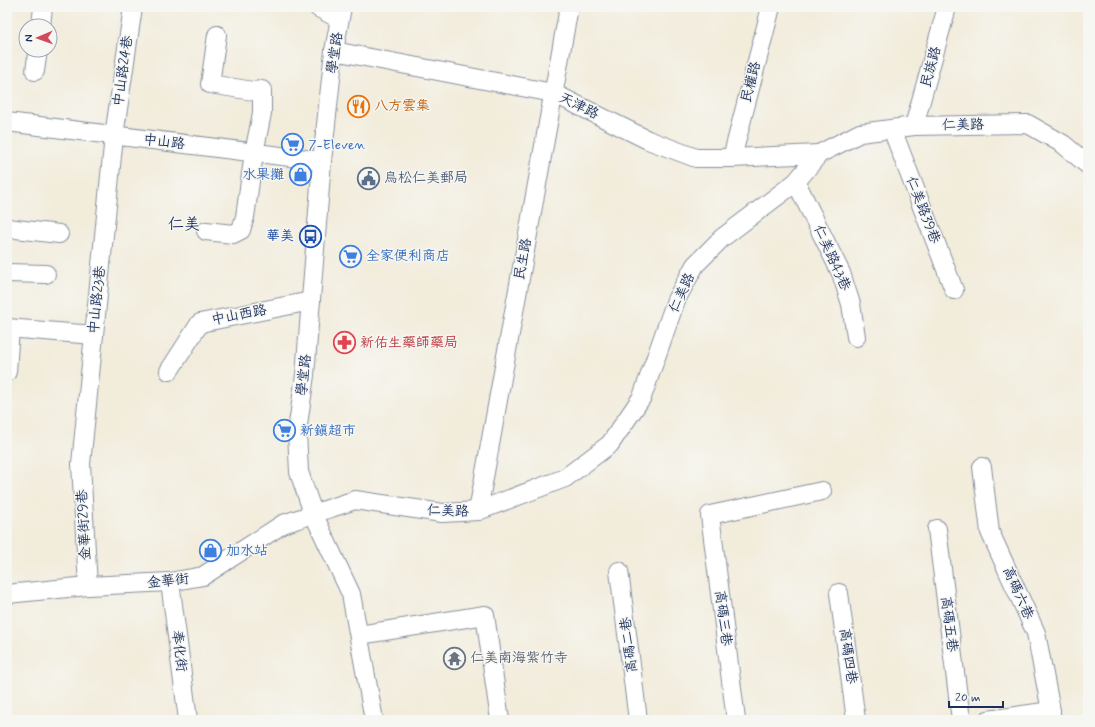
<svg xmlns="http://www.w3.org/2000/svg" width="1095" height="727" font-family="Mynerve,'LXGW WenKai TC',sans-serif">
<style>
.lines{fill:none;stroke-linecap:round;stroke-linejoin:round}
.minor-casing{stroke:#868e9c;stroke-width:20}
.minor{stroke:#fff;stroke-width:18}
.labels{text-anchor:middle;dominant-baseline:central;stroke-width:3;stroke-linejoin:round;paint-order:stroke}
.street-label{font-size:14px;fill:#1b2f5e;stroke:#f6f6f2}
.food-label{font-size:14px;fill:#c56008;stroke:#f6f6f2;text-anchor:start}
.shop-label{font-size:14px;fill:#366cbe;stroke:#f6f6f2;text-anchor:start}
.service-label{font-size:14px;fill:#4e5e75;stroke:#f6f6f2;text-anchor:start}
.transit-label{font-size:14px;fill:#164399;stroke:#f6f6f2;text-anchor:end}
.health-label{font-size:14px;fill:#be3a42;stroke:#f6f6f2;text-anchor:start}
.worship-label{font-size:14px;fill:#5b616d;stroke:#f6f6f2;text-anchor:start}
.quarter-label{font-size:16px;fill:#1b2f5e;stroke:#f6f6f2}
</style>
<rect width="100%" height="100%" fill="#f6f6f2"/>
<filter id="ink" filterUnits="userSpaceOnUse"><feTurbulence type="fractalNoise" baseFrequency=".025" numOctaves="2"/><feDisplacementMap in="SourceGraphic" scale="8" xChannelSelector="R" yChannelSelector="G"/><feConvolveMatrix kernelMatrix="1 2 1 2 8 2 1 2 1" color-interpolation-filters="sRGB"/></filter>
<filter id="wash" filterUnits="userSpaceOnUse"><feTurbulence type="fractalNoise" baseFrequency=".012" numOctaves="4" result="noise"/><feDisplacementMap in="SourceGraphic" scale="16" xChannelSelector="R" yChannelSelector="G"/><feGaussianBlur stdDeviation="0.9" result="paint"/><feColorMatrix in="noise" values="0 0 0 0 0 0 0 0 0 0 0 0 0 0 0 0 0 1.4 0 .05"/><feComposite in="paint" operator="in"/></filter>
<g filter="url(#wash)">
<rect width="100%" height="100%" fill="#f2ecdb"/>
</g>
<g filter="url(#ink)">
<g class="lines">
<defs>
<g id="minor">
<path d="M317,7L339,19"/>
<path d="M342,7L334,51L322,161L305,375L297,432L299,472L313,513L351,594L374,720"/>
<path d="M41,26L43,7"/>
<path d="M334,51L553,93L648,140L696,158H732L819,154"/>
<path d="M35,71L38,50"/>
<path d="M7,122L322,161"/>
<path d="M914,126L947,7"/>
<path d="M892,129L954,290"/>
<path d="M732,158L771,7"/>
<path d="M796,182L841,273L851,304L856,337"/>
<path d="M7,228L59,234"/>
<path d="M206,231L233,234L241,230L245,217L254,153L262,113V90L253,91L210,84L217,35"/>
<path d="M7,273L46,274"/>
<path d="M7,328L94,335"/>
<path d="M169,371L200,323L311,301"/>
<path d="M7,372L10,328"/>
<path d="M982,467L990,532L1036,633L1051,711V720"/>
<path d="M478,511L569,7"/>
<path d="M937,529L961,720"/>
<path d="M619,571L638,720"/>
<path d="M170,582L188,720"/>
<path d="M88,586L81,464L114,136L133,7"/>
<path d="M839,593L856,720"/>
<path d="M7,594L88,586L170,582L203,576L283,524L355,500L442,513L478,511L565,478L610,444L642,397L676,300L695,265L722,238L796,182L819,154L860,133L914,126L1028,124L1063,144L1088,165"/>
<path d="M359,635L485,615L500,720"/>
<path d="M736,720L710,515L822,491"/>
<path d="M988,720L1051,711"/>
</g>
</defs>
<use href="#minor" class="minor-casing"/>
<use href="#minor" class="minor"/>
</g>
</g>
<defs>
<symbol id="restaurant-ring" viewBox="-11 -11 22 22"><circle r="9.5" fill="#f6f6f2" stroke="#e8710a" stroke-width="1.5"/><path d="M-5-6h1v4h1v-4h1v4h1v-4h1v5L-1.5 .5V6h-2V.5L-5-1ZM5-6V6H3V1.5H1.5Q1.5-4 5-6Z" fill="#e8710a"/></symbol>
<symbol id="supermarket-ring" viewBox="-11 -11 22 22"><circle r="9.5" fill="#f6f6f2" stroke="#3f7fe0" stroke-width="1.5"/><path d="M-6-5.5h2.5l.6 2H6L4.5 2H-2.5L-4.4-4H-6ZM-1.5 3.2a1.3 1.3 0 1 0 .1 0ZM3 3.2a1.3 1.3 0 1 0 .1 0Z" fill="#3f7fe0"/></symbol>
<symbol id="shop-ring" viewBox="-11 -11 22 22"><circle r="9.5" fill="#f6f6f2" stroke="#3f7fe0" stroke-width="1.5"/><path d="M-5-2.5h2.3a2.7 3.5 0 0 1 5.4 0H5L5.5 6h-11ZM-1.5-2.5h3a1.5 2.3 0 0 0-3 0Z" fill="#3f7fe0"/></symbol>
<symbol id="civic-ring" viewBox="-11 -11 22 22"><circle r="9.5" fill="#f6f6f2" stroke="#5c6f8a" stroke-width="1.5"/><path d="M-.6-6.5H3V-4.5H.6V-3L4-1V1h2V6H-6V1h2V-1L-.6-3ZM-1.2 2.5V6h2.4V2.5Z" fill="#5c6f8a"/></symbol>
<symbol id="bus-ring" viewBox="-11 -11 22 22"><circle r="9.5" fill="#f6f6f2" stroke="#1a4fb4" stroke-width="1.5"/><path d="M-5-6H5V4H4V6H2V4H-2V6H-4V4H-5ZM-3.5-4V0h7V-4ZM-3.5 1.2v1.5H-2V1.2ZM2 1.2v1.5H3.5V1.2Z" fill="#1a4fb4"/></symbol>
<symbol id="pharmacy-ring" viewBox="-11 -11 22 22"><circle r="9.5" fill="#f6f6f2" stroke="#e0444e" stroke-width="1.5"/><path d="M-2-6h4v4h4v4h-4v4h-4v-4h-4v-4h4Z" fill="#e0444e"/></symbol>
<symbol id="temple-ring" viewBox="-11 -11 22 22"><circle r="9.5" fill="#f6f6f2" stroke="#6b7280" stroke-width="1.5"/><path d="M0-6L5-2H3V0L6.5 2.5H4V6H1.5V3h-3V6H-4V2.5H-6.5L-3 0V-2H-5Z" fill="#6b7280"/></symbol>
</defs>
<g fill-rule="evenodd">
<use href="#restaurant-ring" x="346" y="94" width="25" height="25"/>
<use href="#supermarket-ring" x="280" y="132" width="25" height="25"/>
<use href="#shop-ring" x="288" y="162" width="25" height="25"/>
<use href="#civic-ring" x="356" y="166" width="25" height="25"/>
<use href="#bus-ring" x="298" y="224" width="25" height="25"/>
<use href="#supermarket-ring" x="338" y="244" width="25" height="25"/>
<use href="#pharmacy-ring" x="332" y="330" width="25" height="25"/>
<use href="#supermarket-ring" x="272" y="418" width="25" height="25"/>
<use href="#shop-ring" x="198" y="538" width="25" height="25"/>
<use href="#temple-ring" x="442" y="646" width="25" height="25"/>
</g>
<g class="labels">
<g class="street-label">
<text transform="translate(335 53) rotate(-82)">學堂路</text>
<text transform="translate(931 67) rotate(-75)">民族路</text>
<text transform="translate(123 71) rotate(-82)">中山路24巷</text>
<text transform="translate(751 82) rotate(-76)">民權路</text>
<text transform="translate(579 106) rotate(26)">天津路</text>
<text transform="translate(963 125) rotate(-1)">仁美路</text>
<text transform="translate(164 142) rotate(7)">中山路</text>
<text transform="translate(923 210) rotate(69)">仁美路39巷</text>
<text transform="translate(832 258) rotate(66)">仁美路43巷</text>
<text transform="translate(523 259) rotate(-80)">民生路</text>
<text transform="translate(682 293) rotate(-65)">仁美路</text>
<text transform="translate(97 300) rotate(-84)">中山路23巷</text>
<text transform="translate(239 315) rotate(-11)">中山西路</text>
<text transform="translate(304 375) rotate(-84)">學堂路</text>
<text transform="translate(448 511) rotate(2)">仁美路</text>
<text transform="translate(84 525) rotate(-93)">金華街29巷</text>
<text transform="translate(168 581) rotate(-6)">金華街</text>
<text transform="translate(1018 593) rotate(66)">高碼六巷</text>
<text transform="translate(723 618) rotate(83)">高碼三巷</text>
<text transform="translate(949 624) rotate(83)">高碼五巷</text>
<text transform="translate(629 645) rotate(-97)">高碼二巷</text>
<text transform="translate(179 651) rotate(83)">奉化街</text>
<text transform="translate(848 656) rotate(82)">高碼四巷</text>
</g>
<g class="food-label">
<text x="374" y="106">八方雲集</text>
</g>
<g class="shop-label">
<text x="308" y="145">7-Eleven</text>
<text x="284" y="175" text-anchor="end">水果攤</text>
<text x="366" y="256">全家便利商店</text>
<text x="300" y="431">新鎮超市</text>
<text x="226" y="551">加水站</text>
</g>
<g class="service-label">
<text x="384" y="178">鳥松仁美郵局</text>
</g>
<g class="transit-label">
<text x="294" y="236">華美</text>
</g>
<g class="health-label">
<text x="360" y="343">新佑生藥師藥局</text>
</g>
<g class="worship-label">
<text x="470" y="658">仁美南海紫竹寺</text>
</g>
<g class="quarter-label">
<text x="184" y="224">仁美</text>
</g>
</g>
<rect width="1095" height="727" fill="none" stroke="#f6f6f2" stroke-width="24"/>
<g transform="translate(38 38) rotate(268)"><circle r="19" fill="#f6f6f2" stroke="#9ea6b7"/>
<path d="M0-3L7 15L0 10L-7 15Z" fill="#d1495b"/>
<text y="-6" font-size="11" font-weight="bold" text-anchor="middle" fill="#1b2f5e">N</text>
</g>
<path d="M949 701v6h54v-6" fill="none" stroke="#1b2f5e" stroke-width="2"/>
<text x="955" y="701" font-size="12" fill="#1b2f5e" stroke="#f6f6f2" stroke-width="3" paint-order="stroke">20 m</text>
</svg>
